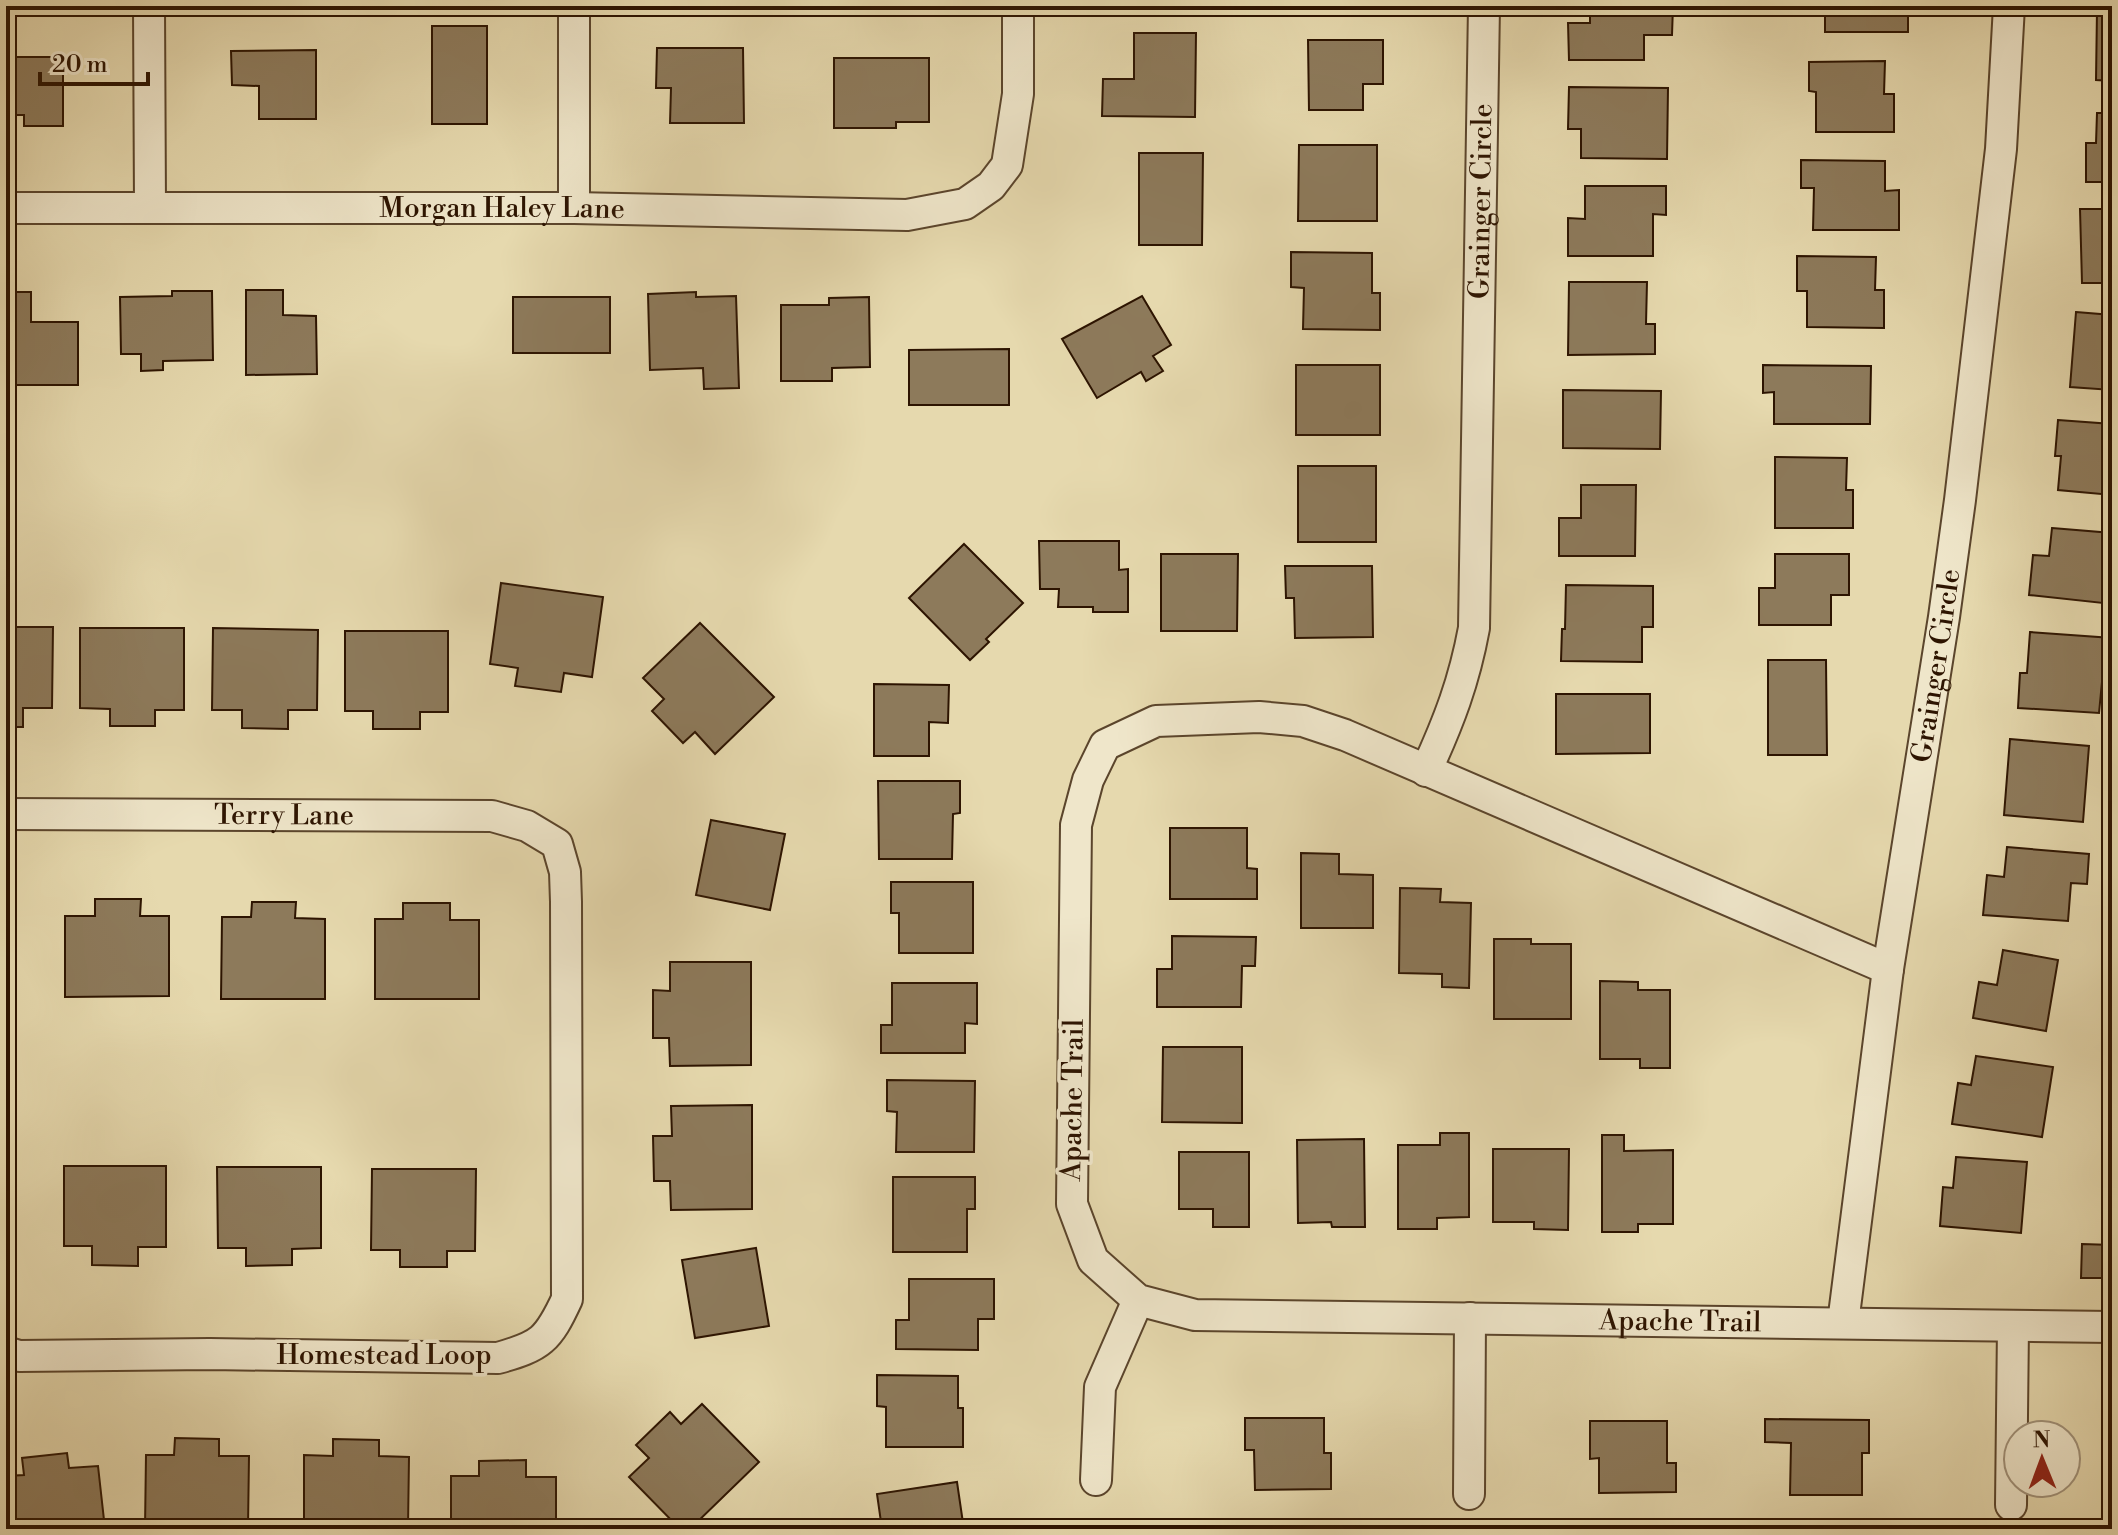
<svg xmlns="http://www.w3.org/2000/svg" width="2118" height="1535" font-family="'Libre Bodoni',serif">
<style>
.building{fill:#8d7a5b;stroke:#2d1401;stroke-width:2}
.lines{fill:none;stroke-linecap:round;stroke-linejoin:round}
.street-casing{stroke:#5b452c;stroke-width:34}
.street{stroke:#efe6ca;stroke-width:30}
.labels{text-anchor:middle;dominant-baseline:central;stroke-width:7;stroke-linejoin:round;paint-order:stroke}
.street-label{font-size:28px;fill:#2d1401;stroke:#efe6ca}
</style>
<rect width="100%" height="100%" fill="#e6d9ae"/>
<filter id="stains"><feTurbulence type="fractalNoise" baseFrequency=".0025" numOctaves="4"/><feColorMatrix values="0 0 0 0 .2 0 0 0 0 .09 0 0 0 0 .02 0 0 0 .5 -.17"/></filter>
<radialGradient id="worn" r=".72"><stop offset=".6" stop-color="#630" stop-opacity="0"/><stop offset="1" stop-color="#630" stop-opacity=".3"/></radialGradient>
<g class="building">
<path d="M1590,6H1673L1672,35H1644V60H1569L1568,23H1590Z"/>
<rect x="1825" y="6" width="83" height="26"/>
<path d="M2097,10H2112V81L2096,80Z"/>
<rect x="432" y="26" width="55" height="98"/>
<path d="M1134,33H1196L1195,117L1102,116L1103,79H1134Z"/>
<path d="M1308,40H1383V84H1363V110H1309Z"/>
<path d="M657,48H743L744,123H670L671,88H656Z"/>
<path d="M316,50V119H259V86L232,85L231,51Z"/>
<path d="M6,57H63V126H24V115H6Z"/>
<path d="M834,58H929V122H896V128H834Z"/>
<path d="M1885,61L1884,94H1894V132H1816V92L1809,91V62Z"/>
<path d="M1569,87L1668,88L1667,159L1581,158V129H1568Z"/>
<path d="M2097,113H2112V182H2086V143H2096Z"/>
<path d="M1299,145H1377V221H1298Z"/>
<path d="M1139,153H1203L1202,245H1139Z"/>
<path d="M1801,160L1885,161V191L1899,190V230H1813L1814,188H1801Z"/>
<path d="M1585,186H1666V215L1653,214V256H1568V218L1585,219Z"/>
<path d="M2080,209H2112V283H2082Z"/>
<path d="M1291,252L1372,253V293H1380V330L1303,329L1304,288L1291,287Z"/>
<path d="M1797,256L1876,257L1875,290H1884V328L1807,327V291H1797Z"/>
<path d="M1569,282H1647L1646,324H1655V354L1568,355Z"/>
<path d="M246,290H283V315L316,316L317,374L246,375Z"/>
<path d="M172,291H212L213,360L163,361V370L141,371V354H121L120,297L172,296Z"/>
<path d="M6,292H31V322H78V385H6Z"/>
<path d="M696,292V297L736,296L739,388L704,389L703,368L650,370L648,294Z"/>
<path d="M1142,296L1171,345L1153,356L1163,371L1146,381L1141,372L1097,398L1062,339Z"/>
<rect x="513" y="297" width="97" height="56"/>
<path d="M869,297L870,367L832,368V381H781V305H829V298Z"/>
<path d="M2076,312L2112,315V390L2070,387Z"/>
<path d="M1009,349V405H909V350Z"/>
<rect x="1296" y="365" width="84" height="70"/>
<path d="M1763,365L1871,366L1870,424H1774V392L1763,393Z"/>
<path d="M1563,390L1661,391L1660,449L1563,448Z"/>
<path d="M2058,420L2112,424V495L2058,490L2061,456H2055Z"/>
<path d="M1775,457L1847,458L1846,490H1853V528H1775Z"/>
<rect x="1298" y="466" width="78" height="76"/>
<path d="M1581,485H1636L1635,556H1559V518H1581Z"/>
<path d="M2052,528L2112,533V604L2029,595L2033,555L2049,556Z"/>
<path d="M1039,541H1119V570L1128,569V612H1093V607H1058L1059,589H1040Z"/>
<path d="M964,544L1023,603L986,639L989,642L970,660L909,598Z"/>
<path d="M1161,554H1238L1237,631H1161Z"/>
<path d="M1775,554H1849V595H1831V625H1759V588H1775Z"/>
<path d="M1285,566H1372L1373,637L1295,638L1294,598H1286Z"/>
<path d="M501,583L603,597L592,677L564,673L561,692L515,686L518,668L490,664Z"/>
<path d="M1566,585L1653,586V627H1642V662L1561,661L1562,629H1565Z"/>
<path d="M700,623L774,697L715,754L695,732L683,743L652,711L664,699L643,678Z"/>
<path d="M6,627H53L52,708H23V727H6Z"/>
<path d="M80,628H184V710H155V726H110V709L80,708Z"/>
<path d="M213,628L318,630L317,710H288V729L242,728V710H212Z"/>
<path d="M345,631H448V712H420V729H373V711H345Z"/>
<path d="M2030,632L2112,638V682H2102L2099,713L2018,708L2020,673H2027Z"/>
<path d="M1768,660H1826L1827,755H1768Z"/>
<path d="M874,684L949,685L948,723L929,722V756H874Z"/>
<path d="M1556,694H1650V753L1556,754Z"/>
<path d="M2010,739L2089,746L2083,822L2004,815Z"/>
<path d="M878,781H960V813L953,814L952,859H879Z"/>
<path d="M711,820L785,834L770,910L696,895Z"/>
<path d="M1170,828H1247V868L1257,869V899H1170Z"/>
<path d="M2007,847L2089,854L2087,884L2071,883L2068,921L1983,915L1987,875L2004,877Z"/>
<path d="M1301,853L1339,854V874L1373,875V928H1301Z"/>
<path d="M891,882H973V953H899V913H891Z"/>
<path d="M1400,888L1441,889L1440,902L1471,903L1469,988L1442,987V974L1399,973Z"/>
<path d="M95,899H141L140,916H169V996L65,997V916H95Z"/>
<path d="M252,902H296L295,918L325,919V999H221L222,917H251Z"/>
<path d="M403,903H450V920H479V999H375V919H403Z"/>
<path d="M1172,936L1256,937L1255,966H1242L1241,1007H1157V969H1172Z"/>
<path d="M1494,939H1531V944H1571V1019H1494Z"/>
<path d="M2003,950L2058,960L2046,1031L1973,1018L1979,982L1997,985Z"/>
<path d="M670,962H751V1065L670,1066L669,1038H653V990L670,991Z"/>
<path d="M1600,981L1638,982V990H1670V1068H1640V1059H1600Z"/>
<path d="M892,983H977V1024L965,1023V1053H881V1025H892Z"/>
<path d="M1163,1047H1242V1123L1162,1122Z"/>
<path d="M1976,1056L2053,1067L2042,1137L1952,1124L1958,1083L1971,1085Z"/>
<path d="M887,1080L975,1081L974,1152H896L897,1112L887,1111Z"/>
<path d="M752,1105V1209L671,1210L670,1181H654L653,1136H672L671,1106Z"/>
<path d="M1440,1133H1469V1217L1437,1218V1229H1398V1145H1440Z"/>
<path d="M1602,1135H1624V1151L1673,1150V1224H1638V1232H1602Z"/>
<path d="M1364,1139L1365,1227H1332L1331,1222L1298,1223L1297,1140Z"/>
<path d="M1493,1149H1569L1568,1230L1534,1229V1222H1493Z"/>
<path d="M1179,1152H1249V1227H1213V1209H1179Z"/>
<path d="M1956,1157L2027,1162L2021,1233L1940,1226L1943,1187L1953,1188Z"/>
<path d="M64,1166H166V1247H138V1266L92,1265V1246H64Z"/>
<path d="M217,1167H321V1248L292,1249V1265L246,1266V1248H218Z"/>
<path d="M372,1169H476L475,1251H447V1267H400V1250H371Z"/>
<path d="M893,1177H975V1209H967V1252H893Z"/>
<path d="M2082,1244L2112,1245V1278H2081Z"/>
<path d="M756,1248L769,1326L695,1338L682,1260Z"/>
<path d="M909,1279H994V1319H978V1350L896,1349V1320H909Z"/>
<path d="M877,1375L958,1376V1408H963V1447H886V1407L877,1406Z"/>
<path d="M702,1404L759,1462L690,1529H680L629,1477L649,1458L636,1445L670,1412L681,1424Z"/>
<path d="M1245,1418H1324V1453H1331V1489L1255,1490L1254,1450H1245Z"/>
<path d="M1765,1419L1869,1420V1453H1862V1495H1790L1791,1443L1765,1442Z"/>
<path d="M1590,1421H1667V1463H1676V1492L1599,1493V1458L1590,1459Z"/>
<path d="M175,1438L219,1439V1456H249L248,1529H145L146,1455H174Z"/>
<path d="M333,1439L379,1440V1456L409,1457L408,1529H304V1455L333,1456Z"/>
<path d="M67,1453L69,1468L98,1466L105,1529H6V1476L24,1475L22,1458Z"/>
<path d="M526,1460V1477H556V1529H451V1476H479V1461Z"/>
<path d="M957,1482L963,1523L949,1525L950,1529H882L877,1494Z"/>
<path d="M1597,1523L1663,1529H1597Z"/>
</g>
<g class="lines">
<defs>
<g id="street">
<path d="M149,6L150,207"/>
<path d="M574,6V208"/>
<path id="s1" d="M6,208H574L907,215L965,204L991,186L1007,165L1018,94V6"/>
<path id="s2" d="M1426,771C1449,721 1464,682 1474,628L1484,6"/>
<path id="s3" d="M6,814L492,816L527,826L557,844L565,872L566,902L567,1299C548,1340 541,1346 498,1358L210,1354L19,1356L6,1352"/>
<path id="s4" d="M1888,969L1345,735L1303,721L1259,717L1156,721L1105,745L1088,780L1076,825L1072,1204L1093,1260L1138,1300L1195,1315L2112,1327"/>
<path id="s5" d="M1843,1323L1888,969L1944,617L1960,500L2001,149L2009,6"/>
<path d="M1096,1480L1100,1387L1138,1300"/>
<path d="M1469,1494L1470,1318"/>
<path d="M2011,1505L2013,1326"/>
</g>
</defs>
<use href="#street" class="street-casing"/>
<use href="#street" class="street"/>
</g>
<g class="labels">
<g class="street-label">
<text stroke="none"><textPath href="#s2" startOffset="578">Grainger Circle</textPath></text>
<text stroke="none"><textPath href="#s1" startOffset="496">Morgan Haley Lane</textPath></text>
<text stroke="none"><textPath href="#s5" startOffset="664">Grainger Circle</textPath></text>
<text stroke="none"><textPath href="#s3" startOffset="278">Terry Lane</textPath></text>
<text transform="translate(1073 1100) rotate(-89)">Apache Trail</text>
<text stroke="none"><textPath href="#s4" startOffset="1968">Apache Trail</textPath></text>
<text x="384" y="1355">Homestead Loop</text>
</g>
</g>
<rect width="2118" height="1535" fill="none" stroke="#e6d9ae" stroke-width="32"/>
<rect x="8" y="8" width="2102" height="1519" fill="none" stroke="#2d1401" stroke-width="4"/>
<rect x="16" y="16" width="2086" height="1503" fill="none" stroke="#2d1401" stroke-width="2"/>
<g transform="translate(2042 1459) rotate(359)"><circle r="38" fill="#efe6ca" stroke="#a1927a" stroke-width="2"/>
<path d="M0-6L14 30L0 20L-14 30Z" fill="#8f2418"/>
<text y="-12" font-size="22" font-weight="bold" text-anchor="middle" fill="#2d1401">N</text>
</g>
<path d="M40 72v12h108v-12" fill="none" stroke="#2d1401" stroke-width="4"/>
<text x="52" y="72" font-size="24" fill="#2d1401" stroke="#efe6ca" stroke-width="6" paint-order="stroke">20 m</text>
<rect width="100%" height="100%" filter="url(#stains)"/>
<rect width="100%" height="100%" fill="url(#worn)"/>
</svg>
